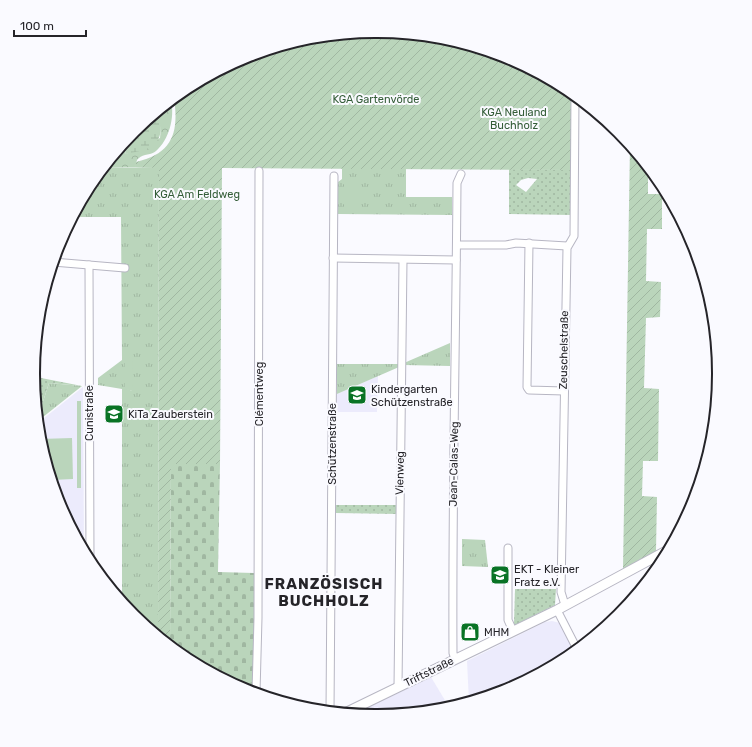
<svg xmlns="http://www.w3.org/2000/svg" width="752" height="747" font-family="Rubik,sans-serif">
<style>
.built{fill:#ecebfc}
.grass{fill:url(#grass-dots);fill-rule:evenodd}
.forest{fill:url(#forest-crowns)}
.wetland{fill:url(#wetland-marsh)}
.cemetery{fill:url(#cemetery-stones)}
.park{fill:url(#park-tufts);fill-rule:evenodd}
.garden{fill:url(#garden-furrows)}
.pitch{fill:#bad5bb}
.lines{fill:none;stroke-linecap:round;stroke-linejoin:round}
.minor-casing{stroke:#b7b6c3;stroke-width:9}
.major-casing{stroke:#b7b6c3;stroke-width:11}
.minor{stroke:#fff;stroke-width:7}
.major{stroke:#fff;stroke-width:9}
.labels{text-anchor:middle;dominant-baseline:central;stroke-width:4;stroke-linejoin:round;paint-order:stroke}
.park-label{font-size:11px;fill:#345d38;stroke:#fafaff}
.street-label{font-size:11px;fill:#252429;stroke:#fafaff}
.poi-label{font-size:11px;fill:#252429;stroke:#fafaff;text-anchor:start}
.district-label{font-size:15px;font-weight:bold;letter-spacing:1px;fill:#252429;stroke:#fafaff}
.rim{fill:none;stroke:#252429;stroke-width:2}
</style>
<defs>
<pattern id="grass-dots" width="8" height="8" patternUnits="userSpaceOnUse"><rect width="8" height="8" fill="#bad5bb"/><path d="M2 2h.1M6 6h.1" fill="none" stroke="#a0b7a1" stroke-width="1.8" stroke-linecap="round"/></pattern>
<pattern id="forest-crowns" width="20" height="18" patternUnits="userSpaceOnUse"><rect width="20" height="18" fill="#bad5bb"/><path d="M2 6a3 3 0 1 1 6 0M12 15a3 3 0 1 1 6 0" fill="none" stroke="#a0b7a1"/></pattern>
<pattern id="wetland-marsh" width="20" height="14" patternUnits="userSpaceOnUse"><rect width="20" height="14" fill="#bad5bb"/><path d="M1 5h8M5 5V1M11 12h8M15 12V8" fill="none" stroke="#a0b7a1"/></pattern>
<pattern id="cemetery-stones" width="16" height="16" patternUnits="userSpaceOnUse"><rect width="16" height="16" fill="#bad5bb"/><path d="M2 7V4a2 2 0 0 1 4 0v3zM10 15v-3a2 2 0 0 1 4 0v3z" fill="#a0b7a1"/></pattern>
<pattern id="park-tufts" width="24" height="20" patternUnits="userSpaceOnUse"><rect width="24" height="20" fill="#bad5bb"/><path d="M3 7l-1-3M5 7V3M7 7l1-3M15 17l-1-3M17 17v-4M19 17l1-3" fill="none" stroke="#a0b7a1"/></pattern>
<pattern id="garden-furrows" width="10" height="10" patternUnits="userSpaceOnUse"><rect width="10" height="10" fill="#bad5bb"/><path d="M-1 1l2-2M0 10L10 0M9 11l2-2" fill="none" stroke="#a0b7a1"/></pattern>
</defs>
<rect width="100%" height="100%" fill="#fafaff"/>
<g class="built">
<path d="M378,376L377,412H336L337,394Z"/>
<path d="M83,387L84,550L59,504L40,440L38,423Z"/>
<path d="M552,621L560,623L575,651L566,658L507,690L469,702L467,661L545,622Z"/>
<path d="M431,677L449,707L376,716L355,714Z"/>
</g>
<g class="grass">
<path d="M509,169L572,170V215L509,214ZM528,178L537,179L526,192L516,185L521,180Z"/>
<path d="M36,377L82,386L49,383L38,417Z"/>
<path d="M336,505H398V514L336,513Z"/>
<path d="M515,589H556L555,605L515,625L514,624Z"/>
</g>
<path class="forest" d="M171,101C175,117 169,140 156,151C152,155 143,154 139,158C136,160 136,164 136,167L104,168L113,157L118,156L119,149L123,144L126,154L160,138L161,127L159,111Z"/>
<path class="wetland" d="M159,111C162,115 161,121 161,126C161,149 144,150 126,154L123,144L134,131Z"/>
<path class="cemetery" d="M171,464H220L218,572L254,573V626L256,628L255,693L245,690L186,658L170,645Z"/>
<g class="park">
<path d="M159,167L158,636L134,616L122,601V389L98,385V378L122,360L121,217H73L91,183L104,168ZM132,356V391L125,388Z"/>
<path d="M342,168H406V197H452V215L338,214V182L342,179Z"/>
<path d="M450,343V366L404,365V363Z"/>
<path d="M337,364H400L399,367L337,394Z"/>
<path d="M49,383L82,386L38,421V417Z"/>
<path d="M462,539L485,540L488,567L462,566Z"/>
</g>
<g class="garden">
<path d="M376,31L443,38L507,57L566,89L573,94L572,170L222,168L220,464H171L170,645L158,636L159,168L136,167V162C173,154 179,132 174,98C208,71 267,46 310,38C331,33 354,33 376,31Z"/>
<path d="M630,145L655,176H648V194H662V229H647L646,281L661,282L660,317L646,318L644,388L659,389L658,461H643L642,496L657,497L656,551L623,569Z"/>
</g>
<g class="pitch">
<rect x="344" y="184" width="14" height="22"/>
<path d="M133,355L132,391L125,389V361Z"/>
<rect x="77" y="401" width="4" height="87"/>
<path d="M72,438L73,479L52,480L40,439Z"/>
</g>
<g class="lines">
<defs>
<g id="minor">
<path d="M529,243L527,387L529,390L564,391"/>
<path d="M457,245H506L516,243L567,246"/>
<path d="M333,258L456,260"/>
<path d="M53,262L125,268"/>
<path d="M89,265L90,561"/>
<path d="M508,548V620L513,631"/>
<path d="M565,605L561,592L567,248L574,236L575,96"/>
<path d="M557,610L577,649"/>
<path d="M455,659L453,653C452,496 456,339 457,183L461,174"/>
<path d="M398,687L403,260"/>
<path d="M256,693L258,618L259,171"/>
<path d="M330,712L334,176"/>
</g>
<path id="major" d="M345,713L557,610L668,550"/>
</defs>
<use href="#minor" class="minor-casing"/>
<use href="#major" class="major-casing"/>
<use href="#minor" class="minor"/>
<use href="#major" class="major"/>
</g>
<defs>
<symbol id="school-square" viewBox="-11 -11 22 22"><rect x="-9" y="-9" width="18" height="18" rx="4" fill="#097325" stroke="#fafaff"/><path d="M0-5L7-2L0 1L-7-2ZM-4 1L0 2.5L4 1V4Q0 6-4 4Z" fill="#fff"/></symbol>
<symbol id="shop-square" viewBox="-11 -11 22 22"><rect x="-9" y="-9" width="18" height="18" rx="4" fill="#097325" stroke="#fafaff"/><path d="M-5-2.5h2.3a2.7 3.5 0 0 1 5.4 0H5L5.5 6h-11ZM-1.5-2.5h3a1.5 2.3 0 0 0-3 0Z" fill="#fff"/></symbol>
</defs>
<g fill-rule="evenodd">
<use href="#school-square" x="346" y="384" width="22" height="22"/>
<use href="#school-square" x="103" y="403" width="22" height="22"/>
<use href="#school-square" x="489" y="564" width="22" height="22"/>
<use href="#shop-square" x="459" y="621" width="22" height="22"/>
</g>
<g class="labels">
<g class="park-label">
<text x="376" y="99">KGA Gartenvörde</text>
<text x="514" y="112">KGA Neuland<tspan x="514" dy="13">Buchholz</tspan></text>
<text x="197" y="194">KGA Am Feldweg</text>
</g>
<g class="street-label">
<text transform="translate(564 350) rotate(-89)">Zeuschelstraße</text>
<text transform="translate(259 394) rotate(-90)">Clémentweg</text>
<text transform="translate(89 413) rotate(-90)">Cunistraße</text>
<text transform="translate(332 444) rotate(-90)">Schützenstraße</text>
<text transform="translate(454 464) rotate(-89)">Jean-Calas-Weg</text>
<text transform="translate(400 473) rotate(-89)">Vienweg</text>
<text transform="translate(429 672) rotate(-26)">Triftstraße</text>
</g>
<g class="poi-label">
<text x="371" y="389">Kindergarten<tspan x="371" dy="13">Schützenstraße</tspan></text>
<text x="128" y="414">KiTa Zauberstein</text>
<text x="514" y="569">EKT - Kleiner<tspan x="514" dy="13">Fratz e.V.</tspan></text>
<text x="484" y="632">MHM</text>
</g>
<g class="district-label">
<text x="324" y="584">FRANZÖSISCH<tspan x="324" dy="17">BUCHHOLZ</tspan></text>
</g>
</g>
<path d="M0 0H752V747H0ZM375 38H377A335 335 0 0 1 712 373V374A335 335 0 0 1 377 709H375A335 335 0 0 1 40 374V373A335 335 0 0 1 375 38Z" fill="#fafaff" fill-rule="evenodd"/>
<path class="rim" d="M375 38H377A335 335 0 0 1 712 373V374A335 335 0 0 1 377 709H375A335 335 0 0 1 40 374V373A335 335 0 0 1 375 38Z"/>
<path d="M14 30v6h72v-6" fill="none" stroke="#252429" stroke-width="2"/>
<text x="20" y="30" font-size="12" fill="#252429" stroke="#fafaff" stroke-width="3" paint-order="stroke">100 m</text>
</svg>
